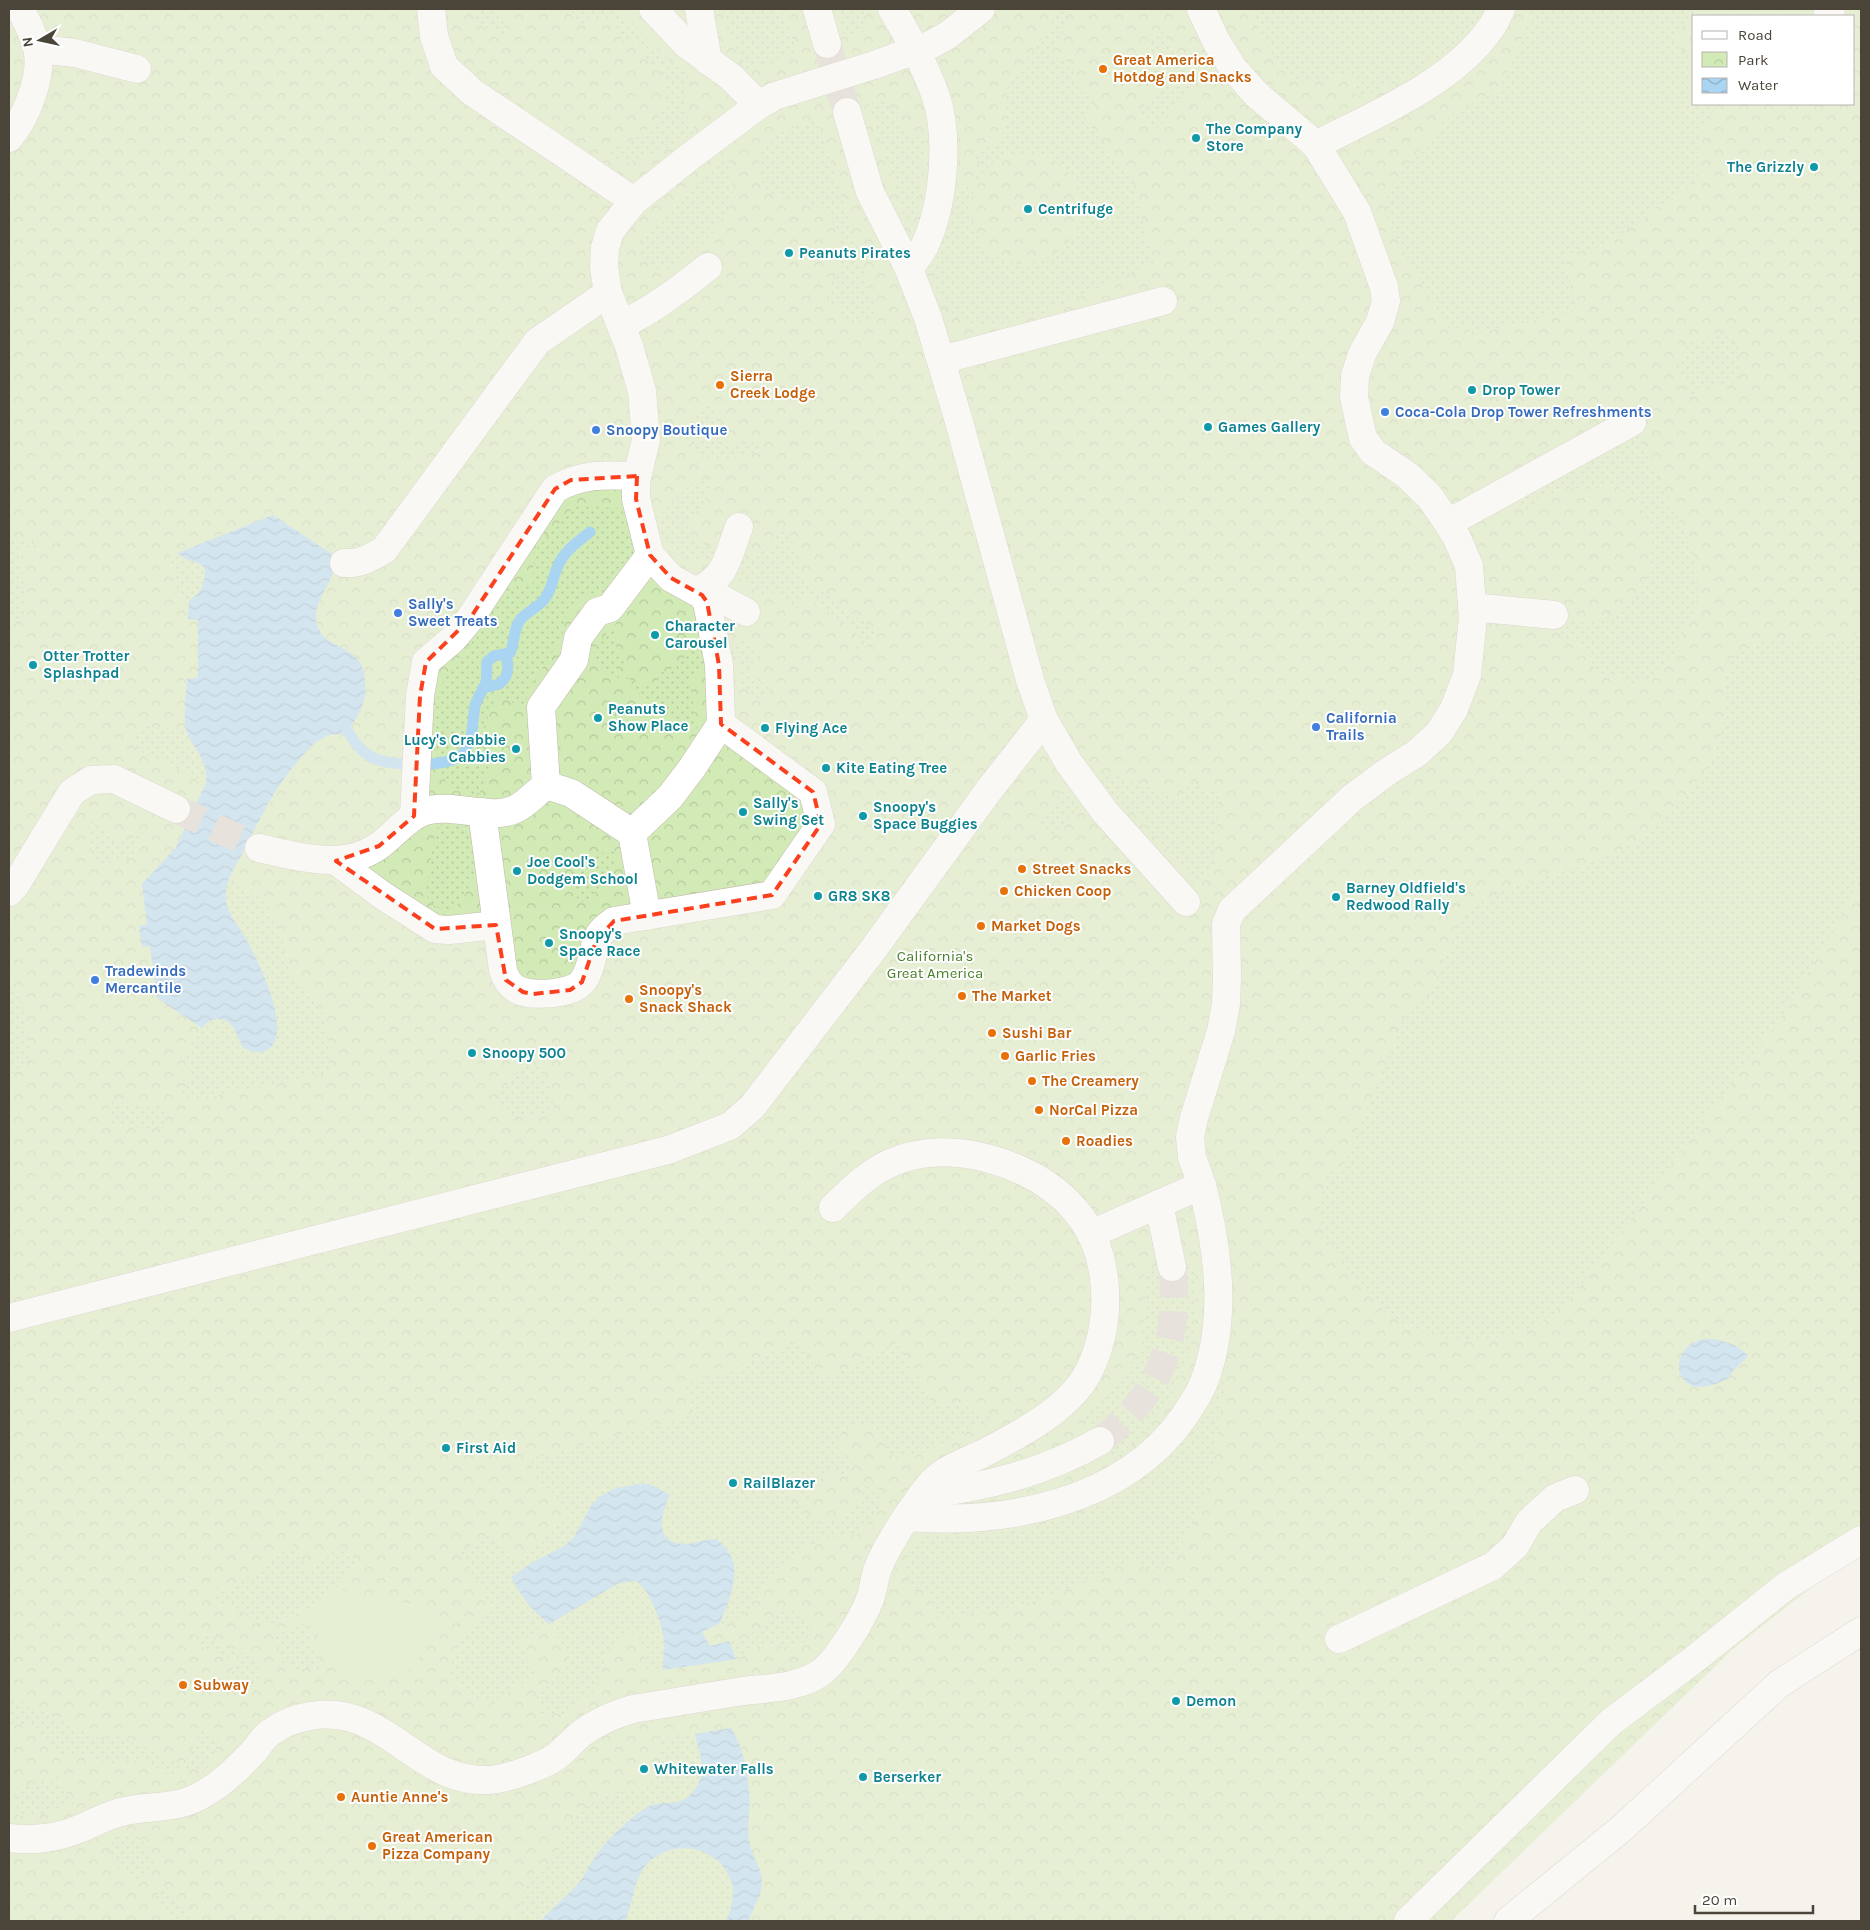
<svg xmlns="http://www.w3.org/2000/svg" width="1870" height="1930" font-family="Karla,sans-serif">
<style>
.park{fill:url(#park-crowns);fill-rule:evenodd}
.garden{fill:url(#garden-dots)}
.pitch{fill:#d2eab5}
.water{fill:url(#water-waves)}
.lines{fill:none;stroke-linecap:round;stroke-linejoin:round}
.stream{stroke:#a9d4f2;stroke-width:11}
.minor-tunnel{stroke:#d4d0c8;stroke-width:28;stroke-dasharray:28 14;stroke-linecap:butt}
.minor-casing{stroke:#c2bbae;stroke-width:29}
.minor{stroke:#fff;stroke-width:28}
.minor-bridge-casing{stroke:#c2bbae;stroke-width:29;stroke-linecap:butt}
.minor-bridge{stroke:#fff;stroke-width:28}
.marked{fill:none;stroke:#fc3f1d;stroke-width:4;stroke-dasharray:10 6;stroke-linejoin:round}
.food-dot{fill:#e8710a;stroke:#fff;stroke-width:2}
.culture-dot{fill:#0f9aa8;stroke:#fff;stroke-width:2}
.shop-dot{fill:#3f7fe0;stroke:#fff;stroke-width:2}
.labels{text-anchor:middle;dominant-baseline:central;stroke-width:4;stroke-linejoin:round;paint-order:stroke}
.food-label{font-size:15px;font-weight:bold;fill:#c56008;stroke:#fff;text-anchor:start}
.culture-label{font-size:15px;font-weight:bold;fill:#0d838f;stroke:#fff;text-anchor:start}
.shop-label{font-size:15px;font-weight:bold;fill:#366cbe;stroke:#fff;text-anchor:start}
.park-label{font-size:15px;fill:#4a7f2a;stroke:#fff}
</style>
<defs>
<pattern id="park-crowns" width="20" height="18" patternUnits="userSpaceOnUse" patternTransform="scale(1.25)"><rect width="20" height="18" fill="#d2eab5"/><path d="M2 6a3 3 0 1 1 6 0M12 15a3 3 0 1 1 6 0" fill="none" stroke="#b6ca9c"/></pattern>
<pattern id="garden-dots" width="8" height="8" patternUnits="userSpaceOnUse" patternTransform="scale(1.25)"><rect width="8" height="8" fill="#d2eab5"/><path d="M2 2h.1M6 6h.1" fill="none" stroke="#b6ca9c" stroke-width="1.8" stroke-linecap="round"/></pattern>
<pattern id="water-waves" width="16" height="10" patternUnits="userSpaceOnUse" patternTransform="scale(1.25)"><rect width="16" height="10" fill="#a9d4f2"/><path d="M0 5q4-4 8 0t8 0" fill="none" stroke="#8caec5"/></pattern>
</defs>
<rect width="100%" height="100%" fill="#f6f3ec"/>
<path class="park" d="M9,9H1861V1556L1812,1587L1733,1649L1451,1921H9ZM1694,16H1854V104H1694Z"/>
<g class="garden">
<path d="M473,9H498L510,38L477,24Z"/>
<path d="M571,9H616L631,21L666,58L691,77C681,98 682,111 695,131L684,141L626,164L605,152C650,133 679,119 658,64L650,67L639,40L624,46L614,21L606,24L602,16L577,25Z"/>
<path d="M721,9H781L798,53L746,69Z"/>
<path d="M835,9H872L873,11L862,15L864,32L845,38Z"/>
<path d="M1255,9H1485C1480,16 1475,25 1470,31C1441,61 1400,83 1361,97L1357,96L1353,93L1356,82L1351,71C1329,83 1298,90 1280,68C1274,61 1271,52 1266,44C1260,32 1252,23 1255,9Z"/>
<path d="M1532,9H1703L1671,38L1694,64V104H1719C1697,125 1698,153 1697,181L1604,246L1564,255L1578,319H1577L1574,310L1471,335L1468,325L1449,330L1388,224C1385,210 1385,201 1389,188L1439,126L1453,112L1498,90L1516,54Z"/>
<path d="M1059,10L1071,17L1050,55L1073,63C1071,83 1080,95 1099,101L1083,116L1133,181L1153,264L1042,314L986,327C971,328 960,322 950,311C922,278 939,256 949,221C953,209 956,196 959,184L974,189C969,203 969,215 975,229C999,296 1101,257 1077,187C1067,158 1027,144 1000,158C990,164 983,172 976,181H974L982,162L972,158L974,153C1025,136 995,108 1012,77C1018,67 1027,59 1034,49C1043,36 1051,23 1059,10Z"/>
<path d="M1160,29L1169,38L1178,67L1194,90L1157,128L1140,111L1162,81L1153,48L1148,42Z"/>
<path d="M884,99L912,137L925,138L918,208L916,217L911,223L906,224L869,104Z"/>
<path d="M818,120L878,313L875,319L840,321L839,305L833,306L824,292C849,269 847,224 816,206C802,197 783,203 770,192C762,186 760,178 759,169C754,136 795,127 818,120Z"/>
<path d="M727,158L731,165L733,192L731,204L712,234L673,271L652,269L639,254L644,232Z"/>
<path d="M1723,333L1740,349L1738,381L1690,395L1679,366L1686,344Z"/>
<path d="M716,406L718,445L758,442L759,453L735,455V460L707,461L685,438V423L705,407Z"/>
<path d="M1637,434L1693,549L1699,593L1694,612L1681,636L1674,658L1661,671L1629,691L1624,675L1613,677L1597,674C1587,651 1586,642 1560,639L1562,620C1579,622 1596,625 1611,616C1648,596 1666,543 1640,507C1632,494 1620,488 1607,481L1598,492C1566,483 1551,491 1528,512L1523,510L1521,502L1523,494L1624,443Z"/>
<path d="M707,477L712,483L709,494L687,524L688,533L716,552L714,560L689,561L657,535L654,521L692,483Z"/>
<path d="M574,506L621,508L634,556L610,588L581,597L566,618L561,640L526,692L528,702L524,707L496,696L472,758L489,766L480,792L473,796L464,791H452C429,761 429,706 447,674C455,660 467,651 475,638C490,613 500,584 533,583V553Z"/>
<path d="M789,529L801,576L877,632L860,654L855,650L863,639L807,596L797,610L774,592L764,597L737,575L735,567L739,561L772,546L775,530Z"/>
<path d="M39,538V545L20,546L27,616L15,619L9,608V541Z"/>
<path d="M178,553C188,564 196,559 205,568C205,586 200,600 180,601L172,564L168,556Z"/>
<path d="M616,621C614,636 614,650 625,661L617,670C630,681 642,688 659,685L658,673C676,670 688,658 692,641L701,642L704,665L692,680L690,685L698,731L691,732L689,722H680L594,661L593,651Z"/>
<path d="M1861,630V649L1857,667L1855,686L1861,722V876L1835,929L1778,1022L1574,1295C1560,1308 1546,1321 1528,1329C1509,1337 1489,1341 1469,1340C1416,1338 1385,1319 1353,1277C1337,1258 1317,1229 1320,1202C1321,1192 1325,1182 1328,1172C1335,1173 1339,1169 1344,1164L1409,1006L1422,1002L1428,997C1443,969 1450,933 1472,910C1485,896 1509,889 1526,883C1575,867 1632,857 1667,816C1689,792 1712,767 1721,735C1729,708 1717,669 1741,650C1768,628 1829,658 1861,630Z"/>
<path d="M743,638L761,652L747,671L770,689L762,701L740,684L738,656L727,657V650L733,642Z"/>
<path d="M145,727L186,729C196,747 208,762 206,783L140,751L134,746V734L137,729Z"/>
<path d="M1104,770L1179,799L1187,780L1214,792L1219,799L1214,869L1196,886L1138,817L1119,806L1100,781Z"/>
<path d="M1064,789L1078,808L1052,837L1036,825Z"/>
<path d="M94,818L97,820L94,827L130,844L137,831L143,833L133,857L96,864L93,860L88,826L90,820Z"/>
<path d="M447,822C465,824 469,826 473,844C475,850 477,857 477,863C476,874 465,898 457,905C444,915 427,906 426,891L435,834L437,828Z"/>
<path d="M615,851L617,864L588,901L578,903L571,863L581,861L580,856Z"/>
<path d="M229,879C258,893 274,908 282,939C285,950 285,963 290,973C295,984 307,989 314,998C330,1017 328,1048 329,1072L183,1103L181,1088L191,1085L186,1052C194,1041 213,1003 231,1024C237,1031 238,1041 244,1048L245,937L227,907L226,887Z"/>
<path d="M19,991L31,1055L9,1078V993Z"/>
<path d="M531,1064C552,1069 551,1094 554,1111L513,1118L494,1100L522,1067Z"/>
<path d="M110,1102L166,1106L165,1129L108,1125Z"/>
<path d="M1193,1265C1205,1344 1178,1415 1111,1461L1085,1416C1139,1375 1149,1337 1144,1271Z"/>
<path d="M801,1340L821,1380L898,1342L914,1378L918,1376L931,1403L967,1406L995,1419L917,1455C909,1457 899,1460 891,1455C885,1451 886,1444 882,1438C874,1425 857,1422 845,1431C839,1435 836,1439 837,1447L852,1461L853,1465L847,1479L830,1466L808,1495L814,1500L811,1504L796,1492L789,1478L781,1482L789,1498L818,1523L843,1519L863,1492L857,1487L867,1481L883,1493L882,1504L861,1532L855,1535L825,1539L804,1548L777,1572L741,1618L723,1627L720,1623C725,1610 733,1596 734,1583C736,1563 729,1542 708,1540C699,1539 690,1545 681,1544C653,1540 661,1513 670,1495L586,1515L574,1537L564,1546L551,1553L522,1596L539,1617L549,1624L619,1583L636,1581C649,1588 663,1625 664,1640C665,1650 662,1660 663,1670L647,1673L639,1628L608,1650L595,1691L565,1714L540,1713L537,1696L565,1670L569,1657L549,1624L518,1643L537,1674L514,1686L497,1707L473,1697L447,1673L465,1633L491,1607L482,1589L460,1554L483,1537L492,1534L496,1537L515,1563L520,1558L519,1556L569,1517L555,1495L537,1479L530,1459L695,1415L685,1381L738,1370V1367Z"/>
<path d="M1231,1343L1211,1477L1186,1538L1158,1575L1133,1562L1031,1603L938,1621L927,1592C891,1581 908,1552 925,1533C1028,1543 1149,1506 1206,1415C1220,1392 1226,1368 1231,1343Z"/>
<path d="M293,1544L310,1572L340,1546L359,1563L330,1595L314,1607L270,1624L211,1599L218,1586L230,1591Z"/>
<path d="M786,1609C807,1607 820,1631 801,1644C787,1653 776,1642 763,1645C752,1647 747,1658 736,1659L729,1641C739,1639 747,1636 756,1631C767,1624 774,1614 786,1609Z"/>
<path d="M309,1623L312,1647L321,1669H291L283,1665L274,1635Z"/>
<path d="M196,1632L258,1659C263,1673 263,1691 242,1687C237,1686 231,1682 227,1679L236,1661L192,1642Z"/>
<path d="M9,1696L103,1740L108,1732L184,1765L201,1730L220,1739L205,1773L191,1767L188,1773L179,1770L175,1778C152,1765 137,1753 110,1766C93,1756 77,1752 57,1755C44,1740 31,1721 9,1723Z"/>
<path d="M695,1734C699,1753 707,1770 695,1789C679,1812 662,1798 644,1809C627,1819 608,1837 597,1854C591,1862 587,1872 581,1880C568,1895 553,1906 541,1921H517C520,1908 523,1879 534,1871C540,1866 552,1866 556,1857C560,1849 561,1839 564,1831C578,1802 616,1790 646,1788L661,1769L657,1739Z"/>
<path d="M57,1775L73,1804L37,1816H18L15,1788C31,1786 43,1784 57,1775Z"/>
<path d="M133,1833C146,1844 154,1854 154,1871C131,1901 81,1837 133,1833Z"/>
<path d="M679,1848C686,1848 693,1847 699,1849C732,1861 738,1891 726,1921H625C643,1884 629,1860 679,1848Z"/>
<path d="M166,1886L191,1921H176L170,1912C152,1912 152,1894 166,1886Z"/>
</g>
<path class="pitch" d="M336,1589L434,1609L439,1629C424,1639 424,1657 410,1669C403,1675 391,1678 382,1679C343,1684 318,1659 317,1621L305,1624L308,1609L314,1607Z"/>
<g class="water">
<path d="M273,515L335,556C336,585 311,599 317,624C323,652 364,642 365,681C365,686 366,692 365,696C363,708 353,729 341,734C338,735 334,734 330,735C324,736 316,742 311,747C280,777 261,816 242,854C235,867 225,881 226,896C226,913 237,923 245,937C257,958 293,1029 269,1049C262,1054 251,1052 244,1048C236,1037 235,1020 219,1019C211,1019 207,1022 202,1028L157,998L150,946L142,947L139,926L147,925L142,884L176,847L206,783C208,756 193,751 186,730C183,720 186,691 187,679L198,678V620L188,619L189,601C202,592 205,583 205,568C196,559 188,564 178,553Z"/>
<path d="M1712,1339C1726,1341 1739,1345 1748,1356C1743,1363 1732,1369 1730,1377C1677,1409 1664,1354 1697,1341C1701,1339 1707,1339 1712,1339Z"/>
<path d="M638,1484H650L670,1495C661,1514 653,1543 684,1544C695,1544 705,1539 716,1539C748,1562 731,1593 720,1623L702,1632L710,1646L729,1641L736,1659L663,1670C662,1660 665,1650 664,1640C663,1625 649,1588 636,1581L619,1583L549,1624C532,1611 521,1596 511,1577L530,1564L564,1546L574,1537L592,1504L599,1497L613,1489Z"/>
<path d="M731,1728C743,1746 747,1770 749,1791C751,1809 746,1827 750,1845C753,1858 761,1867 762,1881C762,1895 753,1909 748,1921H726C731,1911 735,1895 732,1884C722,1847 675,1837 649,1862C633,1877 634,1902 625,1921H541C553,1906 569,1895 581,1880C587,1872 591,1862 597,1854C609,1837 627,1821 644,1809C663,1796 679,1812 695,1789C708,1770 699,1753 695,1734Z"/>
</g>
<g class="lines">
<g class="stream">
<path d="M483,688C488,686 494,686 499,684C509,678 509,665 506,655"/>
<path d="M347,730C354,741 361,752 373,758C390,766 450,769 463,753C474,740 472,722 475,706C477,698 482,692 485,685C488,678 486,669 487,662L494,656L510,653C515,642 513,630 520,620C527,611 540,607 546,597C552,588 553,578 557,568C563,552 577,542 590,532"/>
</g>
<g class="minor-tunnel">
<path d="M827,44L847,112"/>
<path d="M176,809L259,848"/>
<path d="M1100,1441C1159,1395 1181,1342 1172,1267"/>
</g>
<defs>
<g id="minor">
<path d="M431,9L434,36L444,66L472,92L634,201"/>
<path d="M653,9L686,44L731,77L759,105"/>
<path d="M699,9L708,61"/>
<path d="M817,9L827,44"/>
<path d="M892,9C908,36 924,63 935,94C950,136 944,206 924,247C920,255 914,262 909,269"/>
<path d="M1828,12L1831,9"/>
<path d="M38,49L75,53L137,69"/>
<path d="M874,65L930,45L948,35L981,9"/>
<path d="M9,138C26,118 44,74 37,48C33,34 27,21 20,9"/>
<path d="M1316,145C1372,116 1453,83 1490,29C1495,23 1498,15 1501,9"/>
<path d="M621,325C653,310 680,289 708,267"/>
<path d="M941,360L1163,301"/>
<path d="M1448,523L1632,422"/>
<path d="M344,563C360,564 370,558 384,550L537,342L608,293"/>
<path d="M696,591C727,578 728,556 739,527"/>
<path d="M696,591L718,597L746,612"/>
<path d="M1472,607L1554,615"/>
<path d="M1044,720L1069,763L1105,812L1186,902"/>
<path d="M546,785L541,707L574,660L578,638L597,612L610,608L650,555L636,499V481L646,440L642,391L629,346L608,293L604,267L605,248L610,231L634,201L692,155L759,105L775,96"/>
<path d="M546,785L571,793L632,833"/>
<path d="M482,812L503,970C505,977 508,984 516,989C530,997 571,995 582,982C594,968 591,945 602,931C605,927 610,924 614,921L772,895L821,824L813,792L721,724L719,665L707,602L702,595L671,578L650,555"/>
<path d="M414,816L420,696L426,662L453,639L469,620L555,489C583,473 606,475 637,476"/>
<path d="M259,848C298,857 345,871 380,845C395,834 408,816 425,811C455,802 493,823 519,807C529,801 537,792 546,785"/>
<path d="M336,861L382,895L435,929L449,930L496,925"/>
<path d="M9,892L15,886L72,792L91,780L114,779L176,809"/>
<path d="M647,916L632,833L670,797L692,768L721,724"/>
<path d="M1159,1204L1172,1267"/>
<path d="M1091,1234L1202,1185L1192,1157L1190,1137L1194,1118L1221,1031L1226,1004L1227,976L1226,924L1232,910L1352,798L1387,772L1417,753L1439,733L1454,709L1467,675L1473,618L1469,566L1457,538L1448,523L1429,496L1407,475L1373,452L1363,438L1354,397L1355,376L1362,354L1380,322L1386,301L1384,287L1357,212L1316,145L1256,94L1233,68L1216,41L1201,9"/>
<path d="M9,1318L668,1150L730,1126L752,1107L872,951L989,790L1044,720L1030,680L958,418L928,318L909,269L870,192L847,112"/>
<path d="M922,1495C985,1487 1044,1473 1100,1441"/>
<path d="M907,1517C1005,1525 1123,1503 1183,1418C1190,1407 1199,1395 1204,1382C1228,1319 1218,1248 1202,1185"/>
<path d="M1339,1639L1493,1566L1515,1546L1529,1522L1555,1498L1575,1490"/>
<path d="M9,1838C32,1841 58,1838 79,1829C94,1823 109,1814 125,1811C155,1805 178,1810 205,1793C224,1782 239,1767 254,1751C259,1745 264,1736 271,1732C282,1724 297,1718 310,1716C389,1702 420,1791 497,1779C514,1776 543,1766 557,1756C566,1749 573,1740 582,1733C597,1722 615,1714 633,1709C670,1703 706,1697 743,1691C768,1688 799,1688 820,1673C836,1663 863,1618 870,1599C874,1589 874,1578 878,1568C890,1539 909,1512 928,1487C941,1470 963,1463 982,1454C1019,1435 1070,1409 1089,1371C1113,1322 1112,1252 1075,1210C1053,1184 1022,1168 990,1159C961,1151 930,1149 901,1159C873,1168 853,1188 833,1208"/>
<path d="M1408,1921L1611,1722L1692,1661L1786,1586L1861,1540"/>
<path d="M1508,1921L1621,1829L1779,1684L1861,1631"/>
</g>
</defs>
<use href="#minor" class="minor-casing"/>
<use href="#minor" class="minor"/>
<defs>
<path id="minor-bridge" d="M775,96L874,65"/>
</defs>
<use href="#minor-bridge" class="minor-bridge-casing"/>
<use href="#minor-bridge" class="minor-bridge"/>
</g>
<path d="M0 0H1870V1930H0ZM637,476L636,499L650,555L671,578L702,595L707,602L719,665L721,724L813,792L821,824L772,895L614,921L596,941L582,982L570,990L533,994L523,992L506,980L496,925L435,929L336,861L379,846L414,816L420,696L426,662L469,620L555,489L571,480Z" fill="#f6f3ec" fill-opacity=".55" fill-rule="evenodd"/>
<path class="marked" d="M637,476L636,499L650,555L671,578L702,595L707,602L719,665L721,724L813,792L821,824L772,895L614,921L596,941L582,982L570,990L533,994L523,992L506,980L496,925L435,929L336,861L379,846L414,816L420,696L426,662L469,620L555,489L571,480Z"/>
<g class="food-dot">
<circle cx="1103" cy="69" r="5"/>
<circle cx="720" cy="385" r="5"/>
<circle cx="1022" cy="869" r="5"/>
<circle cx="1004" cy="891" r="5"/>
<circle cx="981" cy="926" r="5"/>
<circle cx="962" cy="996" r="5"/>
<circle cx="629" cy="999" r="5"/>
<circle cx="992" cy="1033" r="5"/>
<circle cx="1005" cy="1056" r="5"/>
<circle cx="1032" cy="1081" r="5"/>
<circle cx="1039" cy="1110" r="5"/>
<circle cx="1066" cy="1141" r="5"/>
<circle cx="183" cy="1685" r="5"/>
<circle cx="341" cy="1797" r="5"/>
<circle cx="372" cy="1846" r="5"/>
</g>
<g class="culture-dot">
<circle cx="1196" cy="138" r="5"/>
<circle cx="1814" cy="167" r="5"/>
<circle cx="1028" cy="209" r="5"/>
<circle cx="789" cy="253" r="5"/>
<circle cx="1472" cy="390" r="5"/>
<circle cx="1208" cy="427" r="5"/>
<circle cx="655" cy="635" r="5"/>
<circle cx="33" cy="665" r="5"/>
<circle cx="598" cy="718" r="5"/>
<circle cx="765" cy="728" r="5"/>
<circle cx="516" cy="749" r="5"/>
<circle cx="826" cy="768" r="5"/>
<circle cx="743" cy="812" r="5"/>
<circle cx="863" cy="816" r="5"/>
<circle cx="517" cy="871" r="5"/>
<circle cx="818" cy="896" r="5"/>
<circle cx="1336" cy="897" r="5"/>
<circle cx="549" cy="943" r="5"/>
<circle cx="472" cy="1053" r="5"/>
<circle cx="446" cy="1448" r="5"/>
<circle cx="733" cy="1483" r="5"/>
<circle cx="1176" cy="1701" r="5"/>
<circle cx="644" cy="1769" r="5"/>
<circle cx="863" cy="1777" r="5"/>
</g>
<g class="shop-dot">
<circle cx="1385" cy="412" r="5"/>
<circle cx="596" cy="430" r="5"/>
<circle cx="398" cy="613" r="5"/>
<circle cx="1316" cy="727" r="5"/>
<circle cx="95" cy="980" r="5"/>
</g>
<g class="labels">
<g class="food-label">
<text x="1113" y="60">Great America<tspan x="1113" dy="17">Hotdog and Snacks</tspan></text>
<text x="730" y="376">Sierra<tspan x="730" dy="17">Creek Lodge</tspan></text>
<text x="1032" y="869">Street Snacks</text>
<text x="1014" y="891">Chicken Coop</text>
<text x="991" y="926">Market Dogs</text>
<text x="639" y="990">Snoopy's<tspan x="639" dy="17">Snack Shack</tspan></text>
<text x="972" y="996">The Market</text>
<text x="1002" y="1033">Sushi Bar</text>
<text x="1015" y="1056">Garlic Fries</text>
<text x="1042" y="1081">The Creamery</text>
<text x="1049" y="1110">NorCal Pizza</text>
<text x="1076" y="1141">Roadies</text>
<text x="193" y="1685">Subway</text>
<text x="351" y="1797">Auntie Anne's</text>
<text x="382" y="1837">Great American<tspan x="382" dy="17">Pizza Company</tspan></text>
</g>
<g class="culture-label">
<text x="1206" y="129">The Company<tspan x="1206" dy="17">Store</tspan></text>
<text x="1804" y="167" text-anchor="end">The Grizzly</text>
<text x="1038" y="209">Centrifuge</text>
<text x="799" y="253">Peanuts Pirates</text>
<text x="1482" y="390">Drop Tower</text>
<text x="1218" y="427">Games Gallery</text>
<text x="665" y="626">Character<tspan x="665" dy="17">Carousel</tspan></text>
<text x="43" y="656">Otter Trotter<tspan x="43" dy="17">Splashpad</tspan></text>
<text x="608" y="709">Peanuts<tspan x="608" dy="17">Show Place</tspan></text>
<text x="775" y="728">Flying Ace</text>
<text x="506" y="740" text-anchor="end">Lucy's Crabbie<tspan x="506" dy="17">Cabbies</tspan></text>
<text x="836" y="768">Kite Eating Tree</text>
<text x="753" y="803">Sally's<tspan x="753" dy="17">Swing Set</tspan></text>
<text x="873" y="807">Snoopy's<tspan x="873" dy="17">Space Buggies</tspan></text>
<text x="527" y="862">Joe Cool's<tspan x="527" dy="17">Dodgem School</tspan></text>
<text x="1346" y="888">Barney Oldfield's<tspan x="1346" dy="17">Redwood Rally</tspan></text>
<text x="828" y="896">GR8 SK8</text>
<text x="559" y="934">Snoopy's<tspan x="559" dy="17">Space Race</tspan></text>
<text x="482" y="1053">Snoopy 500</text>
<text x="456" y="1448">First Aid</text>
<text x="743" y="1483">RailBlazer</text>
<text x="1186" y="1701">Demon</text>
<text x="654" y="1769">Whitewater Falls</text>
<text x="873" y="1777">Berserker</text>
</g>
<g class="shop-label">
<text x="1395" y="412">Coca-Cola Drop Tower Refreshments</text>
<text x="606" y="430">Snoopy Boutique</text>
<text x="408" y="604">Sally's<tspan x="408" dy="17">Sweet Treats</tspan></text>
<text x="1326" y="718">California<tspan x="1326" dy="17">Trails</tspan></text>
<text x="105" y="971">Tradewinds<tspan x="105" dy="17">Mercantile</tspan></text>
</g>
<g class="park-label">
<text x="935" y="956">California's<tspan x="935" dy="17">Great America</tspan></text>
</g>
</g>
<rect width="1870" height="1930" fill="none" stroke="#4b4439" stroke-width="20"/>
<rect x="1692" y="15" width="162" height="90" fill="#ffffff" stroke="#b7b4b0"/>
<rect x="1702" y="31" width="25" height="8" fill="#ffffff" stroke="#b7b4b0"/>
<text x="1738" y="40" font-size="15" fill="#4b4439">Road</text>
<rect x="1702" y="52" width="25" height="15" fill="url(#park-crowns)" stroke="#b7b4b0"/>
<text x="1738" y="65" font-size="15" fill="#4b4439">Park</text>
<rect x="1702" y="78" width="25" height="15" fill="url(#water-waves)" stroke="#b7b4b0"/>
<text x="1738" y="90" font-size="15" fill="#4b4439">Water</text>
<g transform="translate(40 40) rotate(261)" stroke="#ffffff" stroke-width="4" paint-order="stroke">
<path d="M0-4L9 19L0 12L-9 19Z" fill="#4b4439"/>
<text y="-8" font-size="14" font-weight="bold" text-anchor="middle" fill="#4b4439">N</text>
</g>
<path d="M1695 1905v8h118v-8" fill="none" stroke="#4b4439" stroke-width="2.5"/>
<text x="1702" y="1905" font-size="15" fill="#4b4439" stroke="#ffffff" stroke-width="4" paint-order="stroke">20 m</text>
</svg>
